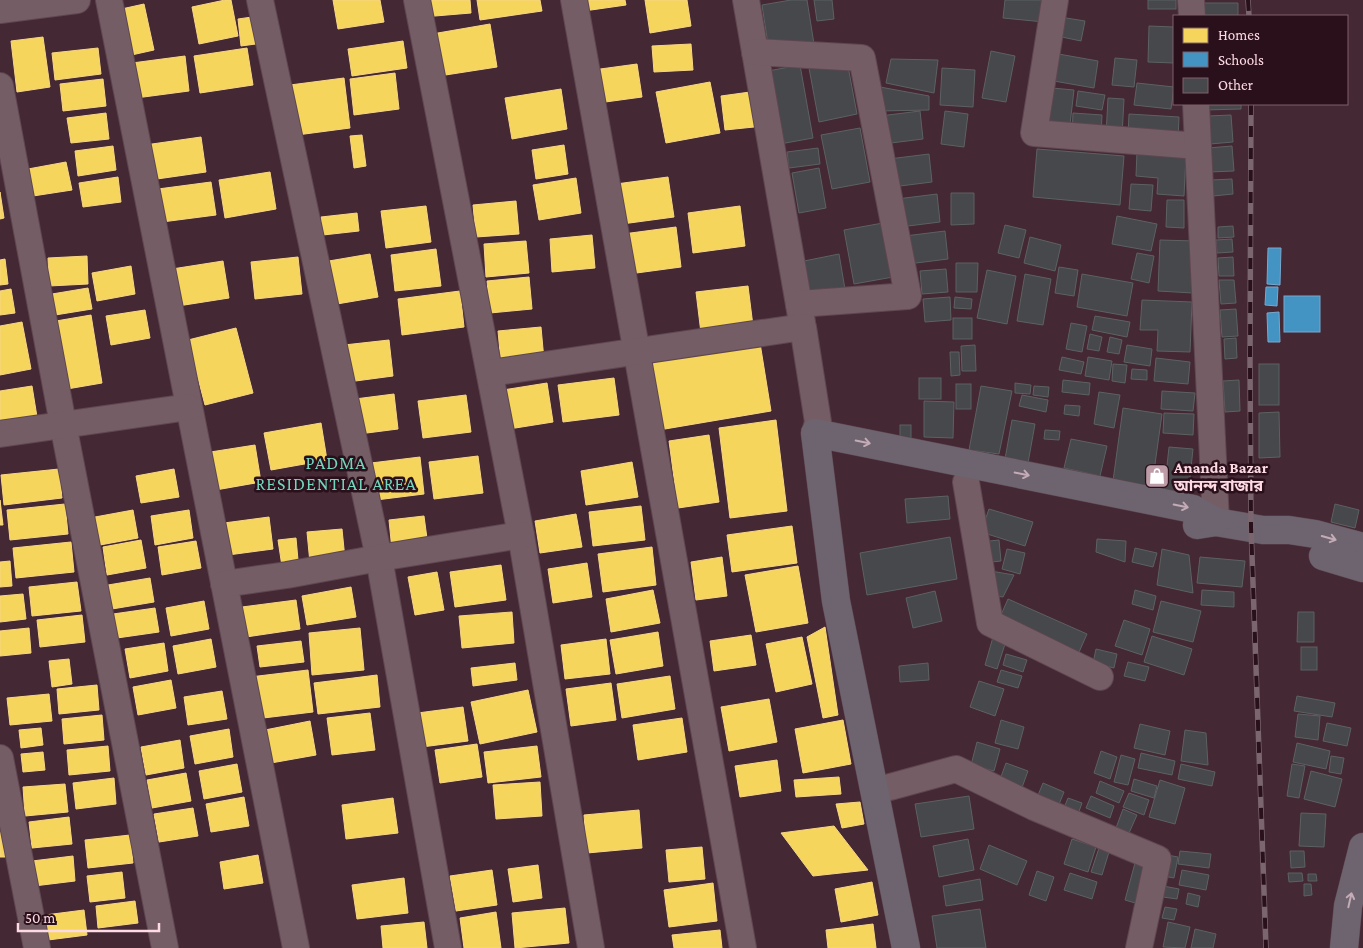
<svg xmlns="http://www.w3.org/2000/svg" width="1363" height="948" font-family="'Crimson Pro','Noto Sans Bengali',serif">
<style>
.homes{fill:#f6d55c;stroke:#f8d685}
.schools{fill:#4393c3;stroke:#7ba8cd}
.building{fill:#46484b;stroke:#5d6162}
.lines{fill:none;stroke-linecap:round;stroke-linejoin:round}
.minor-casing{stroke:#5f4650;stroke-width:28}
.major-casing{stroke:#5f4650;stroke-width:29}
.minor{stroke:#745d65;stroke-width:26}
.major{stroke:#6d646f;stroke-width:28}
.rail-casing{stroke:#7b666f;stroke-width:5.5}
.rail{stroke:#29101a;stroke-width:4;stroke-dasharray:11;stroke-linecap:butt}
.oneway{stroke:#c4abb6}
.labels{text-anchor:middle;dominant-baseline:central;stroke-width:5;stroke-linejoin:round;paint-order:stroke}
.poi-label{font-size:16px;font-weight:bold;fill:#fedae5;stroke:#29101a;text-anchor:start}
.neighbourhood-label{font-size:18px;letter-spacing:1px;fill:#73d6bf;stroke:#29101a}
</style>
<rect width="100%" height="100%" fill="#442834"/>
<g class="homes">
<path d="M225,0H231L238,36L199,44L192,7Z"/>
<path d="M333,0H380L384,22L338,29Z"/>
<path d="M422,0H470L471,13L423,17Z"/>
<path d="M477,0H540L542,11L480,20Z"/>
<path d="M583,0H625L626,5L584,11Z"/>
<path d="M645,0H687L691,26L650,33Z"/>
<path d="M144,4L154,50L127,56L117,10Z"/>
<path d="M259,16L263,43L241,46L238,19Z"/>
<path d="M490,24L497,67L439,76L432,34Z"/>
<path d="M43,37L50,87L17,92L11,41Z"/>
<path d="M403,41L407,68L352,76L348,49Z"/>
<path d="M691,44L693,70L654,72L652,46Z"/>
<path d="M98,48L101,74L55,80L52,53Z"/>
<path d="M247,48L253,85L200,93L194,56Z"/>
<path d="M185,56L189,91L136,98L132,63Z"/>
<path d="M637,64L642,97L598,103L593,70Z"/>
<path d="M395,73L399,109L354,115L350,79Z"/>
<path d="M344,78L350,128L297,135L290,85Z"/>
<path d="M103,79L106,106L63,111L60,84Z"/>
<path d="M710,82L720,133L666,143L656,92Z"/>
<path d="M561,89L567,129L512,139L505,98Z"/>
<path d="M750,92L754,127L725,130L721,96Z"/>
<path d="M106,113L109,139L71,143L67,118Z"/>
<path d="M362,135L366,166L354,168L350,136Z"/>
<path d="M201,137L206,172L150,180L145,145Z"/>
<path d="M564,145L568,174L536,179L532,150Z"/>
<path d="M113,146L116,170L78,176L75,151Z"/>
<path d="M66,162L72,190L33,196L28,169Z"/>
<path d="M270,172L276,209L225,218L219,180Z"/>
<path d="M118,177L121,202L83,207L79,183Z"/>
<path d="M668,177L674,217L622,224L616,184Z"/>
<path d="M576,178L581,213L539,220L533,185Z"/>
<path d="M211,182L216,215L162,222L158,189Z"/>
<path d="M0,192L4,218L0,219Z"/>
<path d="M516,201L519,234L476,237L473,205Z"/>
<path d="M426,206L431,242L386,248L381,211Z"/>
<path d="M740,206L745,246L693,253L688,213Z"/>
<path d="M357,213L359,231L323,235L321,217Z"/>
<path d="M676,227L681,267L629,274L623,234Z"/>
<path d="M592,235L595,268L552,272L550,239Z"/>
<path d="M526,241L529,273L486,277L484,244Z"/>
<path d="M436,249L441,286L395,291L391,255Z"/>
<path d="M370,254L378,297L331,305L323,262Z"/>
<path d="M87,256L88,284L49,286L48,258Z"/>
<path d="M298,257L302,294L255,299L251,262Z"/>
<path d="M5,259L8,284L0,285V260Z"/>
<path d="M223,261L229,298L178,306L172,269Z"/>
<path d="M131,266L135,294L97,301L92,273Z"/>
<path d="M529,277L532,309L490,313L487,281Z"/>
<path d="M748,286L753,326L701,333L696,292Z"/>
<path d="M88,288L92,309L49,316L46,295Z"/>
<path d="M11,289L15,313L0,315V291Z"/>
<path d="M460,291L464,327L402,335L398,299Z"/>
<path d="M145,310L150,338L111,345L106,316Z"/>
<path d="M91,315L102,383L67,389L56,321Z"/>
<path d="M22,322L31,369L0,375V326Z"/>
<path d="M541,327L544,360L501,363L498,331Z"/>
<path d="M236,328L253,393L205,405L188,340Z"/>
<path d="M389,340L393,376L348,382L344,345Z"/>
<path d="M760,343L771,411L659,430L648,362Z"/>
<path d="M614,378L619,415L563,422L558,385Z"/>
<path d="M547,383L553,422L509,429L503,390Z"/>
<path d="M32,386L37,417L0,423V391Z"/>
<path d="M394,394L398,429L359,434L355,399Z"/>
<path d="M466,395L471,432L423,438L418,401Z"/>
<path d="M776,420L787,511L730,518L719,428Z"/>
<path d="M321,423L327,460L271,470L264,433Z"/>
<path d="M709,435L719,502L678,508L669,441Z"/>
<path d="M255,445L261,482L210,491L204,453Z"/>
<path d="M478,456L483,493L434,499L429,462Z"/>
<path d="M420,457L424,494L376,500L371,463Z"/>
<path d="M632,462L638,497L586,505L581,471Z"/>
<path d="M59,469L62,498L4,505L1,475Z"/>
<path d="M174,469L179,497L141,503L136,476Z"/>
<path d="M0,500L3,525H0Z"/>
<path d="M65,504L68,534L10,540L7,510Z"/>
<path d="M641,506L645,540L593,546L589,512Z"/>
<path d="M133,510L138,538L100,545L95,517Z"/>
<path d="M189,510L193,538L155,545L151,516Z"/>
<path d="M576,514L582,547L540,553L535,521Z"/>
<path d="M424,516L428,546L392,550L389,520Z"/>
<path d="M269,517L273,549L228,555L224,523Z"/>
<path d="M792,526L797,563L732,572L727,535Z"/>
<path d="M342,529L345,559L310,563L307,532Z"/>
<path d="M296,538L299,571L283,573L278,540Z"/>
<path d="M141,540L146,568L107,575L103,547Z"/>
<path d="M196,541L201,568L162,575L158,547Z"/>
<path d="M71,542L74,572L16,578L13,548Z"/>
<path d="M652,547L656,585L603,592L598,554Z"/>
<path d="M722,557L727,596L696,600L691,562Z"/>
<path d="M10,561L12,586L0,587V562Z"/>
<path d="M587,563L592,597L553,603L548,569Z"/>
<path d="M501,565L506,600L455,607L450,572Z"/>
<path d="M798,566L808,623L756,632L745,575Z"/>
<path d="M437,572L444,610L415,615L408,577Z"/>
<path d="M150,578L154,602L112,609L108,585Z"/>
<path d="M77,582L81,611L32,616L29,587Z"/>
<path d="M351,587L356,617L307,625L302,596Z"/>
<path d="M653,590L660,623L611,632L606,599Z"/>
<path d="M23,594L26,619L0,622V596Z"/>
<path d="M296,600L300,629L246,637L242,607Z"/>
<path d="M204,601L209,629L171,636L166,608Z"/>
<path d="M155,608L159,632L117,638L113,614Z"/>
<path d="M512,612L514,643L462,648L459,616Z"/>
<path d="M82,615L85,642L40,647L37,620Z"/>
<path d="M825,627L838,715L823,718L807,637Z"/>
<path d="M29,628L31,653L0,656V631Z"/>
<path d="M360,628L364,670L312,675L309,633Z"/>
<path d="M658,632L663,666L616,674L610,640Z"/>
<path d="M751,635L756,665L714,671L710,641Z"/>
<path d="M802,637L812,684L776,692L766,644Z"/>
<path d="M211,639L216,667L178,674L173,646Z"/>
<path d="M606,639L610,674L565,679L561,645Z"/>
<path d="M301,641L304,662L260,667L257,646Z"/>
<path d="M164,643L168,671L130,678L125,649Z"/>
<path d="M69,659L72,684L52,687L49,661Z"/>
<path d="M515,663L517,680L473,686L471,668Z"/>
<path d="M308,670L313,712L255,719L250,677Z"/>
<path d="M377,675L380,707L318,714L314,683Z"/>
<path d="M670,676L675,709L622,718L617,684Z"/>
<path d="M171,680L176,708L138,715L133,687Z"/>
<path d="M611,683L616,720L571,726L566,689Z"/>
<path d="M97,685L99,710L59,714L57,689Z"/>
<path d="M528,690L537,732L480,744L471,702Z"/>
<path d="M222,691L227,719L188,725L184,697Z"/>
<path d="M49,694L52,721L10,725L7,698Z"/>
<path d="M769,699L777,742L729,751L721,707Z"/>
<path d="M463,707L468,741L414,748L410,714Z"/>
<path d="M370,713L375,750L332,755L327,718Z"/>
<path d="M102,715L104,740L64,744L62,719Z"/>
<path d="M682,718L687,752L638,760L633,725Z"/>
<path d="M843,720L851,764L803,773L795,729Z"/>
<path d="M310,721L316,755L271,763L265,730Z"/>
<path d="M41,728L43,745L21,748L19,730Z"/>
<path d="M229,729L233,757L195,764L190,736Z"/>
<path d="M180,740L184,768L146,775L141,747Z"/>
<path d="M477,744L482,777L440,783L435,750Z"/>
<path d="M108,746L110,771L69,775L67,750Z"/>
<path d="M537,746L541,777L488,783L484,752Z"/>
<path d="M43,752L45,770L23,772L21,754Z"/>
<path d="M777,760L781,791L740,797L735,766Z"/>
<path d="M237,764L242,792L204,799L199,771Z"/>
<path d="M186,773L191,801L152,808L147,780Z"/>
<path d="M839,777L841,794L796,797L794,780Z"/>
<path d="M114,778L116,804L76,809L73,783Z"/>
<path d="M540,782L542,816L496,819L493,785Z"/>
<path d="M65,784L68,812L25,816L23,787Z"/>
<path d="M244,797L249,826L211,832L206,804Z"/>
<path d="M393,798L398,833L346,839L342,805Z"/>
<path d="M860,802L864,824L842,828L836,804Z"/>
<path d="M193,808L198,836L159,842L154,814Z"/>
<path d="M639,810L642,848L587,853L584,815Z"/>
<path d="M0,816L5,857H0Z"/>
<path d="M69,817L72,844L32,848L29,822Z"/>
<path d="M834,826L868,870L813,876L781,833Z"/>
<path d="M130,835L133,863L88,868L85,840Z"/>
<path d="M702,847L705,879L669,882L666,850Z"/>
<path d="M258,855L263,883L224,889L220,862Z"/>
<path d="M73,856L75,881L34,886L32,861Z"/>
<path d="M538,865L542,898L513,902L508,869Z"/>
<path d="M492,870L497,905L456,911L450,876Z"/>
<path d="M122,872L125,898L90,902L87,876Z"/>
<path d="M404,878L408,913L357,919L352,885Z"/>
<path d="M872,882L878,915L841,922L835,889Z"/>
<path d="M713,883L717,921L669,927L664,890Z"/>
<path d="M135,901L138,923L98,928L96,906Z"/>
<path d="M565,908L569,943L515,948L512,913Z"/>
<path d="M84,910L87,935L48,940L45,915Z"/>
<path d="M496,912L501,948H464L460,918Z"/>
<path d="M424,922L427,948H383L381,926Z"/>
<path d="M873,924L876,948H828L826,930Z"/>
<path d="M720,930L722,948H674L672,935Z"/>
</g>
<g class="schools">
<path d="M1268,248H1281L1280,285L1267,284Z"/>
<path d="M1266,287H1278L1277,306L1265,305Z"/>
<rect x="1284" y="296" width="36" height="36"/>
<path d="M1279,312L1280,342H1268L1267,313Z"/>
</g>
<g class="building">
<path d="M791,0H807L814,44L769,51L762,5Z"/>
<path d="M814,0H832L834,19L817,21Z"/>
<path d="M1005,0H1046L1044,22L1003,18Z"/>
<rect x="1148" y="0" width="28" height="9"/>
<path d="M1202,3H1238V16H1203Z"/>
<path d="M1060,17L1085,21L1081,41L1057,36Z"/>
<path d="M1149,26L1174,27V63L1148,62Z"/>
<path d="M991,51L1015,56L1006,102L982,98Z"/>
<path d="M1053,53L1098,61L1094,88L1048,80Z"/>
<path d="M1115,58L1137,60L1134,87L1112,85Z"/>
<path d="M891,59L938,60L934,93L886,83Z"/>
<path d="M847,61L857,114L819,122L809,68Z"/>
<path d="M800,65L813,138L780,144L768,71Z"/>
<path d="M942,68L975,70L973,107L940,105Z"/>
<path d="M1137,83L1174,87L1171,109L1134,105Z"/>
<path d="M880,87L929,96V110L879,111Z"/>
<path d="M1052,88L1074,90L1069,133L1047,130Z"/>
<path d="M1078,91L1105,95L1102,110L1076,106Z"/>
<path d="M1108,98L1124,99L1122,136L1106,135Z"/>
<path d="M1205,104H1241V109L1205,110Z"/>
<path d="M920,111L923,139L883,144L880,116Z"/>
<path d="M945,111L968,114L964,147L941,144Z"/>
<path d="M1073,113L1102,115L1101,136L1072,134Z"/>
<path d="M1129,114L1179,117L1178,140L1128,137Z"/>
<path d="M1231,115L1233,142L1210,144L1208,116Z"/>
<path d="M860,128L870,182L832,189L821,135Z"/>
<path d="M1232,146L1234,171L1209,172L1208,148Z"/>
<path d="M818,148L820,164L789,168L787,152Z"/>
<path d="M1037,149L1124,156L1120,205L1033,197Z"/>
<path d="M1137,152L1186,155L1184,196L1157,194L1158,178L1136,176Z"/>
<path d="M929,154L932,182L892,187L889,159Z"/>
<path d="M819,168L826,208L799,213L792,173Z"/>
<path d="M1232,179L1233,194L1213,196L1212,180Z"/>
<path d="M1131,184L1153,185L1151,211L1129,209Z"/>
<path d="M951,193H974V224L951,225Z"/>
<path d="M937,194L940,222L900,227L897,199Z"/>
<path d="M1167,200H1184V228L1166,227Z"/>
<path d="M1117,216L1157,224L1151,251L1112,244Z"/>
<path d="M883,223L893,277L854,284L844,230Z"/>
<path d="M1005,225L1026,230L1019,258L998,253Z"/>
<path d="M1233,226L1234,237L1218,238V227Z"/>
<path d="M945,231L948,259L908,264L905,236Z"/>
<path d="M1030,237L1061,245L1055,271L1024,263Z"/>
<path d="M1232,239L1233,252L1217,253L1216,240Z"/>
<path d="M1160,240L1195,241L1193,293L1158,291Z"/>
<path d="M1137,253L1154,256L1149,283L1131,279Z"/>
<path d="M839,254L846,295L811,301L804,261Z"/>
<path d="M1233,257L1234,276H1219L1218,258Z"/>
<path d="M956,263H978L977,292H956Z"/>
<path d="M1059,267L1078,270L1074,296L1055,293Z"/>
<path d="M946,269L948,292L922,294L920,271Z"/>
<path d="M987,270L1016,276L1007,324L977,318Z"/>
<path d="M1025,274L1051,279L1043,325L1017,321Z"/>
<path d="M1082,274L1133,283L1127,316L1077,307Z"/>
<path d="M1219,280H1234L1236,303L1221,304Z"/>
<path d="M950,297L951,320L925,322L923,299Z"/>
<path d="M955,297L972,299L971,309L954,308Z"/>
<path d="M1142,300L1192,302L1190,352L1157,351L1158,330H1140Z"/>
<path d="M1236,309L1238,336L1222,337L1220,310Z"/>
<path d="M1095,316L1130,322L1127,337L1092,330Z"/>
<rect x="953" y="318" width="19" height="21"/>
<path d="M1071,323L1087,326L1082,352L1066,349Z"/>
<path d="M1090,334L1102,337L1099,351L1087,349Z"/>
<path d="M1110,337L1122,340L1119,354L1107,352Z"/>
<path d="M1236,338L1237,358L1225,359L1224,339Z"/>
<path d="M975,345L976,371H962L961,346Z"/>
<path d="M1127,345L1152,349L1150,366L1124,362Z"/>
<path d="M950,352H959L960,375L951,376Z"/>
<path d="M1062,357L1084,362L1081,374L1059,370Z"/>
<path d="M1088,357L1112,361L1109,380L1085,376Z"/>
<path d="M1156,358L1190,362L1188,384L1154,381Z"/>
<path d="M1113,364L1127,365L1125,383L1112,381Z"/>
<rect x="1259" y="364" width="20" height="41"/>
<path d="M1132,369L1147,370V380L1131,379Z"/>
<rect x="919" y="378" width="22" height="21"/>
<path d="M1063,380L1090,383L1089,395L1062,392Z"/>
<path d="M1239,380L1240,411L1225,412L1223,381Z"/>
<path d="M1015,383L1031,385L1030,394L1015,393Z"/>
<rect x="956" y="384" width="15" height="25"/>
<path d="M981,386L1012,391L999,454L969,450Z"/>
<path d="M1034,386L1049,387L1048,397L1033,395Z"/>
<path d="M1162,391L1195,393L1193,411L1161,409Z"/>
<path d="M1099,392L1120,395L1114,428L1094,424Z"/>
<path d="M1022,395L1048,400L1046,412L1019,406Z"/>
<path d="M924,401L954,402L953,438L924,437Z"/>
<path d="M1065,405L1080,406L1079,416L1064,414Z"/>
<path d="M1123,408L1162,414L1151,493L1112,488Z"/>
<path d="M1279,412L1280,457L1259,458V413Z"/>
<path d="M1164,413L1194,414L1193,435L1163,433Z"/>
<path d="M1012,420L1035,424L1028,463L1005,459Z"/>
<rect x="900" y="425" width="11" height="15"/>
<path d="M1045,430L1060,431L1059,440L1044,439Z"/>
<path d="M1071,439L1107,446L1100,476L1064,468Z"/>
<path d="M1169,447L1193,449L1188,496L1164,494Z"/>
<path d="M948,496L950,519L907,523L905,499Z"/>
<path d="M1335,504L1359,510L1355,528L1331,522Z"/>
<path d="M989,509L1033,522L1025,546L981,532Z"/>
<path d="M950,537L957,579L867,595L860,553Z"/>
<path d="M1097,539L1126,541L1125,562L1096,552Z"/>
<path d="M999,540L1001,561L983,563L981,542Z"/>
<path d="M1135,548L1157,553L1153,567L1132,562Z"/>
<path d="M1007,549L1025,553L1020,574L1002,569Z"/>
<path d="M1162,549L1189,555L1193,593L1157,585Z"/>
<path d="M1200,557L1245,561L1242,587L1197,583Z"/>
<path d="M985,570L1014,575L1003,597L981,594Z"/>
<path d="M1135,590L1156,596L1153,610L1132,604Z"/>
<path d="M1202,590L1234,592V607L1201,605Z"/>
<path d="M935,591L942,621L913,628L906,598Z"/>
<path d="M1008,599L1087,634L1076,659L997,624Z"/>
<path d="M1161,601L1201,611L1193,642L1153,632Z"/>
<path d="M1298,612H1314V642H1297Z"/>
<path d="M1124,620L1150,629L1142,655L1115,646Z"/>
<path d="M1152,636L1192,649L1184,675L1144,662Z"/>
<path d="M993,637L1006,641L997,669L985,665Z"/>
<rect x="1301" y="647" width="16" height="23"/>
<path d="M1096,649L1117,654L1114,668L1093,663Z"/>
<path d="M1006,654L1027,660L1023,672L1003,665Z"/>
<path d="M1128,662L1149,667L1145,681L1124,676Z"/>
<path d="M928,663L929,680L900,682L899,666Z"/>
<path d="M1001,670L1022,676L1018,688L997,682Z"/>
<path d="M979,681L1004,689L995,716L970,707Z"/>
<path d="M1297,696L1335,703L1332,717L1294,711Z"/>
<path d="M1298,714L1320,716L1318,740L1295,737Z"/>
<path d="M1001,720L1024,727L1018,749L995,743Z"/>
<path d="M1327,723L1351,728L1347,746L1323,741Z"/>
<path d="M1140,724L1170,731L1165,755L1134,748Z"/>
<path d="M1185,730L1206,733L1208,765L1181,761Z"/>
<path d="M977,742L1000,749L994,771L971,765Z"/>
<path d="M1297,743L1330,751L1326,769L1293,762Z"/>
<path d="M1101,751L1117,757L1110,779L1094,773Z"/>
<path d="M1141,753L1175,761L1172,775L1138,768Z"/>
<path d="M1121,755L1135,759L1128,785L1114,782Z"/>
<path d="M1331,756L1344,758L1341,774L1329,772Z"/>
<path d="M1006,763L1028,771L1020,793L998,785Z"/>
<path d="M1181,764L1215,772L1212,786L1178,779Z"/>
<path d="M1292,764L1305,766L1299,798L1287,796Z"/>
<path d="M1311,771L1342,779L1335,807L1304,799Z"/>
<path d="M1134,779L1157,786L1154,798L1131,791Z"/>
<path d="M1160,780L1185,788L1175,824L1149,817Z"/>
<path d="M1100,781L1124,791L1119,803L1096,793Z"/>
<path d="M1043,783L1064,792L1055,814L1034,805Z"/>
<path d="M1129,793L1149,800L1144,815L1123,807Z"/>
<path d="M969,796L974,829L921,837L915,804Z"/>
<path d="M1091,796L1114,806L1110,818L1086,808Z"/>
<path d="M1068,798L1082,803L1073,828L1058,823Z"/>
<path d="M1123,809L1137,815L1129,833L1116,828Z"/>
<path d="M1301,813L1326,814L1324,847L1299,846Z"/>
<path d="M968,839L974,870L939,877L933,846Z"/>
<path d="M1072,839L1096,847L1088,872L1064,864Z"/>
<path d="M989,845L1027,861L1017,885L980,869Z"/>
<path d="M1099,848L1109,852L1102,875L1091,872Z"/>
<path d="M1180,851L1211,854L1209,868L1178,864Z"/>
<path d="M1290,851H1304L1305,867L1291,868Z"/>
<path d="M1167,855L1178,857L1174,878L1163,876Z"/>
<path d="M1135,863L1151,867L1142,905L1125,900Z"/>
<path d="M1182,870L1209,875L1206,890L1179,885Z"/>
<path d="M1037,871L1054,877L1046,901L1029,895Z"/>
<path d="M1070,873L1097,882L1092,899L1064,890Z"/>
<path d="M1288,873H1302L1303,881L1289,882Z"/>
<path d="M1308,874H1316L1317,881H1308Z"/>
<path d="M980,879L983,900L946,906L943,886Z"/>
<path d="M1304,884H1311L1312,895L1304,896Z"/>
<path d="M1158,885L1179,889L1177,899L1156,896Z"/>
<path d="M1188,893L1200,896L1198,907L1186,904Z"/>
<path d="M1165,907L1177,909L1174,920L1162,918Z"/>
<path d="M980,909L986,948H937L932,916Z"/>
<path d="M1168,922L1190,927L1185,948L1163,947Z"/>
<path d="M1195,929L1216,934L1213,948H1191Z"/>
</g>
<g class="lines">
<defs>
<g id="minor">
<path d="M109,0L296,948"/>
<path d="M260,0L379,558L448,948"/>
<path d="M417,0L521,535L591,948"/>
<path d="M574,0L743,948"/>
<path d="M746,0L802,322"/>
<path d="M1055,0L1034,133L1198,146"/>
<path d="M1191,0L1192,16"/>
<path d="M0,10L77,0"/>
<path d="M755,52L862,58L908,296L799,304"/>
<path d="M0,86L63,424L165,948"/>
<path d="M1196,104L1216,522"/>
<path d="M490,373L803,327L818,422L815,433"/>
<path d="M0,434L189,407"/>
<path d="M966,482L990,623L1100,677"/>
<path d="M224,584L287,575L379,558L521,535"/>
<path d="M0,758L37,948"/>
<path d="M890,787L956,769L1034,807L1158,859L1139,948"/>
</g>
<g id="major">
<path d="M1197,525L1216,522L1263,530H1289L1315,534L1363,547"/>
<path d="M1323,556L1363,568"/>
<path d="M906,948L836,601L815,433L1193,509L1216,522"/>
<path d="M1344,948L1348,906L1363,847"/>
</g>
</defs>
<use href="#minor" class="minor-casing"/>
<use href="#major" class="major-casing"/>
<use href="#minor" class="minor"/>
<use href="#major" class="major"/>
<defs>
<g id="rail">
<path d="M1248,0L1249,16"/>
<path d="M1251,104L1250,363L1251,527L1266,948"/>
</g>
</defs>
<use href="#rail" class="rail-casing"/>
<use href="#rail" class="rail"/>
</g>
<defs><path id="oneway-shaft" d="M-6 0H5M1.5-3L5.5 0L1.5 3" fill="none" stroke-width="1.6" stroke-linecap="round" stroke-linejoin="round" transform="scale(1.25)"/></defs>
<g class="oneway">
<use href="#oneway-shaft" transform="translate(863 442) rotate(11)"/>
<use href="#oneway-shaft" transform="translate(1022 474) rotate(11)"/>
<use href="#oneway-shaft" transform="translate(1181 506) rotate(11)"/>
<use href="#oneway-shaft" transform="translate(1329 538) rotate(16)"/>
<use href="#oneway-shaft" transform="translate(1350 900) rotate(-77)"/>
</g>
<defs>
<symbol id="shop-square" viewBox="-11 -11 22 22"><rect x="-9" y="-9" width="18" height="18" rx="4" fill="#bd9ca7" stroke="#29101a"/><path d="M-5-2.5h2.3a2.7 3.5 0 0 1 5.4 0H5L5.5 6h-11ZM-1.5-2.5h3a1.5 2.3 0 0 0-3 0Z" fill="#fff"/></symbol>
</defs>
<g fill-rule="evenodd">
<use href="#shop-square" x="1143" y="462" width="28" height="28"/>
</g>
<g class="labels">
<g class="poi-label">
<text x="1174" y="467">Ananda Bazar<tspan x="1174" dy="18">আনন্দ বাজার</tspan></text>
</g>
<g class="neighbourhood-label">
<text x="336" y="463">PADMA<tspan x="336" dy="21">RESIDENTIAL AREA</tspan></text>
</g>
</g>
<rect x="1173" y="15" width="175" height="90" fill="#29101a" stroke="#7e616b"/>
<rect x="1183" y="28" width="25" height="15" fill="#f6d55c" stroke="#7e616b"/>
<text x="1218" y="40" font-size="15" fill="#fedae5">Homes</text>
<rect x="1183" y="52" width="25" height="15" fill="#4393c3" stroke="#7e616b"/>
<text x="1218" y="65" font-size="15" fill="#fedae5">Schools</text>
<rect x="1183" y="78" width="25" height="15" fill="#46484b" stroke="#7e616b"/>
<text x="1218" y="90" font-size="15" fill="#fedae5">Other</text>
<path d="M18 923v8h141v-8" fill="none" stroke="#fedae5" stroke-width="2.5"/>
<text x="25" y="923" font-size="15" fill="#fedae5" stroke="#29101a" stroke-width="4" paint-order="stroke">50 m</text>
</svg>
